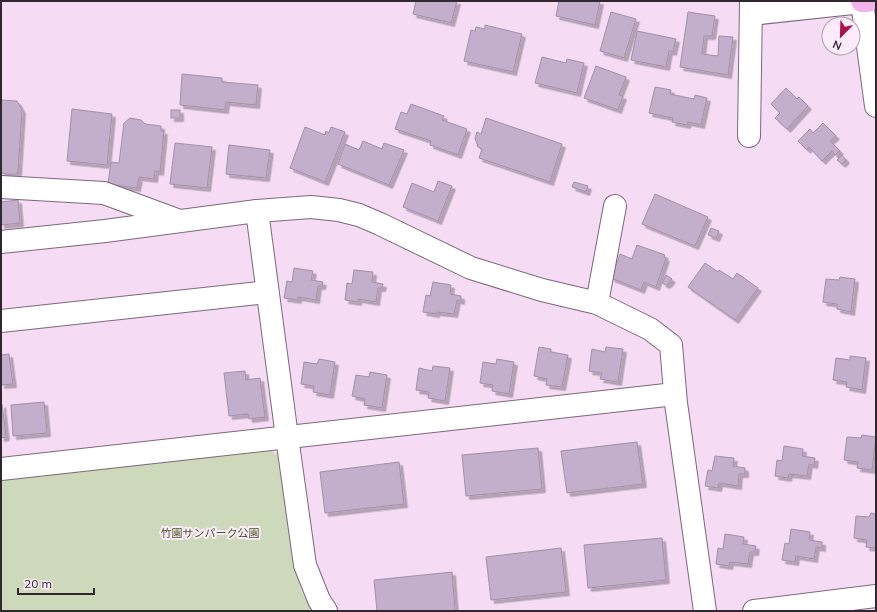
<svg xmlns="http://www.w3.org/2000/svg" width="877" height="612" font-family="Mulish,'Noto Sans JP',sans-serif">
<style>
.green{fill:#ced8ba}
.building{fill:#c3aecb;stroke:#a28fa9;filter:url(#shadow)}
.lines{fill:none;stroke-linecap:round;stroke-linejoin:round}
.minor-casing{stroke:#7e677d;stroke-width:24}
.major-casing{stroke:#a860a2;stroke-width:24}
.minor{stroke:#fff;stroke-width:22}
.major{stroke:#f2b2ec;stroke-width:22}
.labels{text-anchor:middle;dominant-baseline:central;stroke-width:4;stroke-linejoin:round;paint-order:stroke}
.park-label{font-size:11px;fill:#495724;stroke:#fcecfb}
</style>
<defs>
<filter id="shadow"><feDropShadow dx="3.5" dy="3.5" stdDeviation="0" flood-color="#0004"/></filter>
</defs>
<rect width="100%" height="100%" fill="#f5dbf4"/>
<path class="green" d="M268,448L278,456L293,560L302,592L314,611H1V479Z"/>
<g class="building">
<path d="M416,1H457L451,23L413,14Z"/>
<path d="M559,1H600L595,25L556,16Z"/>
<path d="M611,12L636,19L624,58L600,51Z"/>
<path d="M688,12L715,16L712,36H704L702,54L718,56L719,36L733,37L728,75L680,67Z"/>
<path d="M485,25L522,34L513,72L464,61L471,30L475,31L476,27L485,29Z"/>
<path d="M637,31L676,39L673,52L669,51L666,67L631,60Z"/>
<path d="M542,57L566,63L567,59L584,63L577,93L535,83Z"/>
<path d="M596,66L626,77L619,95L623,96L618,110L584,98Z"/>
<path d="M182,74L222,78V82L258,85L256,105L226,102L225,110L180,105Z"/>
<path d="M655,87L671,90L670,94L694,99L695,95L707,98L701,125L688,122L687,125L672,122L673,118L649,113Z"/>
<path d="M786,88L797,99L799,97L808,106L787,129L775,118L780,113L771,104Z"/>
<path d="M1,100L17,101L22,110L18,172L14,175L1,173Z"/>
<path d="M411,104L444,116L442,120L467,129L458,155L430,145L431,141L395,129L401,112L407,114Z"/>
<path d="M72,109L112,114L107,165L67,161Z"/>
<rect x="171" y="110" width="9" height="8"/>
<path d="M130,118L141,120L145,124L161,126V131H164L160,172L155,171L154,179L139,177L137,188L108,184L111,162L119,163L124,123Z"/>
<path d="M486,118L562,144L550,182L479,158L482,149L478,147L475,138L477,132L481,134Z"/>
<path d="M823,123L836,136L830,141L840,151L835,155L832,151L822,161L809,147L807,150L798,141L810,129L813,133Z"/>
<path d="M305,127L325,135L326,131L329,133L331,127L345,132L325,182L290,168Z"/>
<path d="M363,141L382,149L384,143L404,150L389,185L338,164L345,144L359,150Z"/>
<path d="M175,143L212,147L207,188L170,184Z"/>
<path d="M229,145L270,150L266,178L226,174Z"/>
<path d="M842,155L846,160L842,164L837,160Z"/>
<path d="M438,181L452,186L438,221L403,207L412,183L434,192Z"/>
<path d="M574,182L588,186L586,192L572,187Z"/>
<path d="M655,194L708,217L695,246L642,224Z"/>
<path d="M18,200L20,223L1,225V202Z"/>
<path d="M711,228L719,231L716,238L708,235Z"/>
<path d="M637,245L665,255L664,257L666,258L656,287L644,282L641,290L611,278L620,254L632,259Z"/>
<path d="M705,263L718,272L719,270L733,279L737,273L758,288L735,320L688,287Z"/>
<path d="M294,268L313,271L311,280L323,282L322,286H318L316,300L298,297V300L284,298L287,281L292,282Z"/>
<path d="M354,270L373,272L372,282L383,284L382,288H378L376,302L358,299V302L345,300L347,283L352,284Z"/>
<path d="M666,275L672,279L669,283L666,285L662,283Z"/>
<path d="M840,277L855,279L851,312L837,309V304L823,302L826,279L839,280Z"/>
<path d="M433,282L451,285L450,294L461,296V301L457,300L454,314L437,312L436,314L423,312L426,295L430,296Z"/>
<path d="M539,347L551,349V352L568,355L562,387L546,385L547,379L534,376Z"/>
<path d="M606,347L623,349L618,382L600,379L602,373L589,371L592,349L605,352Z"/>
<path d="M9,354L13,384L1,385V355Z"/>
<path d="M850,356L866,358L862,390L846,387L847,382L833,380L836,358L850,360Z"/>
<path d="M319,359L335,362L330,395L313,392L314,386L301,384L304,362L317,364Z"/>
<path d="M497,359L514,362L509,394L492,391L493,385L480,383L483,362L496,364Z"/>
<path d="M433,366L450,368L445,401L428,398L429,392L416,390L419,368L432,371Z"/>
<path d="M245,371L246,380L260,378L265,417L249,419L248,414L229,416L224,373Z"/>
<path d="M370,372L387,375L382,408L364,405L365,399L352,396L356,375L369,377Z"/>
<path d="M44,402L47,433L13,436L11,405Z"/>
<path d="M2,404L6,437L1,438V405Z"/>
<path d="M862,435L876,437L872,470L857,468L858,462L844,460L847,437L861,438Z"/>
<path d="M637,442L643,484L567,493L561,451Z"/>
<path d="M784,446L803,449L802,456L815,458L814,465L809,464L807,476L789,474L788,478L775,476L777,460L782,461Z"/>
<path d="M538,448L542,489L466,496L462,455Z"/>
<path d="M715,456L734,458L733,466L745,468V474H739L738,486L719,483L718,488L705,486L708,470L712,471Z"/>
<path d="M399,462L404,504L325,513L320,472Z"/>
<path d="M871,513L876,514V548L866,547L867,540L854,538L856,516L869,517Z"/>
<path d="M791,529L810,532L809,540L822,542V548L816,547L814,559L796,556L795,562L782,560L785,543L789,544Z"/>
<path d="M725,534L744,537L743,544L756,546L755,552H750L748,564L730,562L729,566L716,564L718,548L723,549Z"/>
<path d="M662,538L666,580L588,588L584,545Z"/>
<path d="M561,548L566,592L491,600L486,557Z"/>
<path d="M452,572L455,611H377L374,580Z"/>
</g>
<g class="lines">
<defs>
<g id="minor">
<path d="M751,14L862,2L876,106"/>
<path d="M749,136L751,1"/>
<path d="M1,187L104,193L177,220"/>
<path d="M257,211L287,437L305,565L319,600L326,611"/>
<path d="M1,242L105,231L257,211L311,207L339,210L359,215L380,224L471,268L542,290L597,303L650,329L671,345L676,403L705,611"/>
<path d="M597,303L615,206"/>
<path d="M1,321L267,292"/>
<path d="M1,469L675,394"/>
<path d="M754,611L876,596"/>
</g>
<path id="major" d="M862,1H867"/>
</defs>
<use href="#minor" class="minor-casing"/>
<use href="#major" class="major-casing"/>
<use href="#minor" class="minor"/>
<use href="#major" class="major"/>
</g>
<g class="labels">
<g class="park-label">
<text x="210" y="533">竹園サンパーク公園</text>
</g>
</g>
<rect width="877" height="612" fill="none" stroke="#302730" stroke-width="4"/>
<g transform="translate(841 36) rotate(203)"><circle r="19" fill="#fcecfb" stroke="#aa9daa"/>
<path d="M0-3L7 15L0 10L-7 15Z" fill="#a8144a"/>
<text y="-6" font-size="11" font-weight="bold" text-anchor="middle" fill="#302730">N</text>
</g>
<path d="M18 588v6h76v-6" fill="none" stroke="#302730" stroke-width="2"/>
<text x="24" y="588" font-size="12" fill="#302730" stroke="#fcecfb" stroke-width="3" paint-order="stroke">20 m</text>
</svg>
